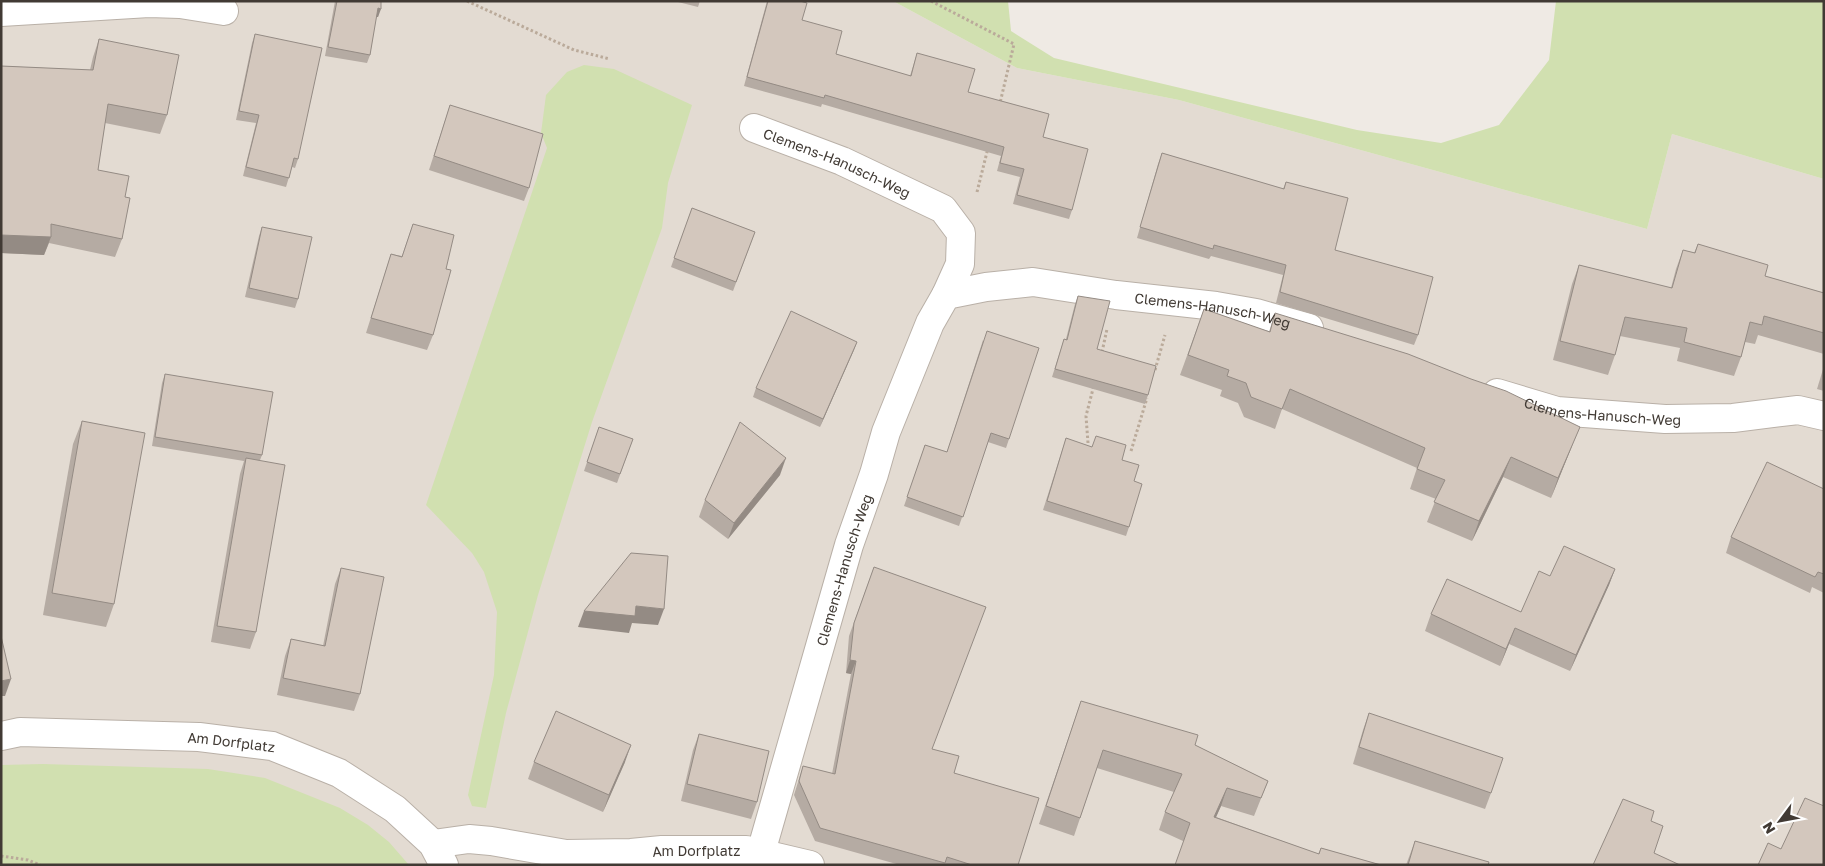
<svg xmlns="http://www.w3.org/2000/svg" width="1825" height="866" font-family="'Golos Text',sans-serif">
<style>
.residential{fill:#e3dbd2}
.green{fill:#d1e0b0}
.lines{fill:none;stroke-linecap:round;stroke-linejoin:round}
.minor-casing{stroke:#b9b0a7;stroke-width:30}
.path{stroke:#baaa9a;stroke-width:3;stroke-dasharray:2.5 2.5;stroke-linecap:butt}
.minor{stroke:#fff;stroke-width:28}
.wall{fill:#b5aba3}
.shaded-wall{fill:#948b84}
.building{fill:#d3c7bd;stroke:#948b84}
.labels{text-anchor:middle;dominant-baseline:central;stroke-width:5;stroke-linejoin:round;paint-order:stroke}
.street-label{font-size:14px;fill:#413a34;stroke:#fff}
</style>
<rect width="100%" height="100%" fill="#efeae4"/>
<path class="residential" d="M1,1H893L1017,68L1179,100L1647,229L1672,134L1824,179V865H1Z"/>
<g class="green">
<path d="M893,1H1008L1011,31L1054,58L1357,130L1441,143L1499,125L1549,60L1556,1H1824V179L1672,134L1647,229L1179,100L1017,68Z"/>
<path d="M584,65L614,69L692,105L668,183L662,228L592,422L538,595L506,713L486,808L472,806L468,795L494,675L497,612L484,572L472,553L426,505L547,148L541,133L546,95L567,72Z"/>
<path d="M43,764L208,769L265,778L340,808L368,825L389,842L409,865H1V765Z"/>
</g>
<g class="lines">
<defs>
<g id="minor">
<path d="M1,12L149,3L180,4L224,11"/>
<path id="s1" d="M754,128L842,161L943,209L961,233L960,264L946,295"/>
<path id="s2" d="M1497,393L1557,411L1665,419L1733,418L1798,410L1824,416"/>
<path id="s3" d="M1,736L20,732L199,737L272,746L339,773L395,809L433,844L444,865"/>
<path id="s4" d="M433,844L469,839L491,841L566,854L631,853L662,850H746L810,865"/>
<path id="s5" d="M761,852L849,545L874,474L886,432L930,323L946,295L986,287L1033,282L1116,295L1216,306L1256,313L1309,328"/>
</g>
</defs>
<use href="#minor" class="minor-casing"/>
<g class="path">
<path d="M467,1L574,50L610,59"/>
<path d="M931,1L1014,44L1000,103"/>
<path d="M977,192L988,148"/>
<path d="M1102,352L1107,329"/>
<path d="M1155,370L1165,335"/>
<path d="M1088,443L1086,416L1094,385"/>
<path d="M1131,451L1147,398"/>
<path d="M1,856L28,860L40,865"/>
</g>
<use href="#minor" class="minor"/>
</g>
<g class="wall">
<path d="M335,1H381L378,17H376L370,55L367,63L325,56Z"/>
<path d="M674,1H700L698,7Z"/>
<path d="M767,1H800L802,20L836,54L910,76L917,53L968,92L1043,137L1072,210L1069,219L1013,204L1020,177L997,171L1001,156L822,104L821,107L744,86Z"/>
<path d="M255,34L298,159L295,168L292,167L286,187L243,176L256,123L236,120L252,43Z"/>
<path d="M99,39L167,115L160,134L105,123L98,170L125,197L122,239L115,257L49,243L44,255L1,253V66L90,70L93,57Z"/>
<path d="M450,105L529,188L524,201L429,170Z"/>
<path d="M1162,153L1283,189L1286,182L1335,250L1418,335L1414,345L1276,303L1283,275L1211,256L1209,259L1137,238L1158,164Z"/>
<path d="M692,208L755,232L733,291L671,267Z"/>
<path d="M413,224L446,269L433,335L427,350L366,333L391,254L402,256Z"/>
<path d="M262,227L298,299L295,308L245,297L259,236Z"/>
<path d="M1698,244L1765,276L1824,293V354L1758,335L1755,344L1745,342L1741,357L1734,376L1677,361L1680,348L1620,336L1615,355L1608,375L1553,360L1572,284L1579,265L1671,288L1676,269L1683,250L1694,253Z"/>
<path d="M1078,296L1097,349L1148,395L1145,404L1052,377L1064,339H1066L1075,304Z"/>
<path d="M1204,309L1269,332L1275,313L1572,446L1551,498L1503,477L1472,541L1427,522L1436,499L1410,489L1417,468L1282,409L1275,429L1244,417L1238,403L1220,396L1222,390L1180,375Z"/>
<path d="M983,340L1009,439L1006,448L988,442L959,526L904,506L925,445L947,452Z"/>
<path d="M857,342L820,427L753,397L756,388Z"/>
<path d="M1824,366V391L1817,389Z"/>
<path d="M165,374L262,455L260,460L256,632L250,649L211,642L240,474L244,461L152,446L162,383Z"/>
<path d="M82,421L114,604L106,627L43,615L73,444Z"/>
<path d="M599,427L633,439L617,483L584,471Z"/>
<path d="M1066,438L1122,460L1134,481L1129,527L1126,536L1043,510Z"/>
<path d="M780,475L728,539L699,517L705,500Z"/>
<path d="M1824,489V593L1812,587L1810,593L1726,553L1731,537Z"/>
<path d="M874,567L932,749L954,773L1018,865H900L815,841L794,795L803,766L832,774L851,674L846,673L849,636Z"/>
<path d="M341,568L360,694L354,711L277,695L285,656L291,639L323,646L335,584Z"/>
<path d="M1615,569L1609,585L1570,671L1509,644L1500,666L1425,631L1431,614L1521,612L1550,576Z"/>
<path d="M1081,701L1195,745L1268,781L1254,816L1221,806L1216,817L1318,854L1321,848L1381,865L1183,841L1159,830L1165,812L1174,792L1097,768L1074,836L1039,824Z"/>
<path d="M1369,713L1491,793L1485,809L1353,764L1363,730Z"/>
<path d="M699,734L757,802L751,819L681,801L693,750Z"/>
<path d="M534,762H625L603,812L528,779Z"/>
<path d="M1415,841L1488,865H1406Z"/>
</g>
<g class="shaded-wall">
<path d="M378,8L381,9L378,17H375Z"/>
<path d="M1,235L51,237L44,255L1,253Z"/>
<path d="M857,342L854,350L820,427L823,419Z"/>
<path d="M1580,427L1572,446L1551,498L1558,478Z"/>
<path d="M1511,457L1503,477L1472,541L1479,521Z"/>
<path d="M786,458L780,475L728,539L734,523Z"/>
<path d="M1615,569L1609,585L1570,671L1576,655Z"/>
<path d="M636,606L664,609L658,625L632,623L629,633L578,627L584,611Z"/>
<path d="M1515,628L1509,644L1500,666L1506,649Z"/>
<path d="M850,660L856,661L851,674L846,673Z"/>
<path d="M11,679L5,696H1V681Z"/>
<path d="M631,745L625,762L603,812L609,795Z"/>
<path d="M1227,788L1221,806L1208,835L1214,817Z"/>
</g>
<g class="building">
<path d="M337,1H381V9L378,8L370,55L328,47Z"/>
<path d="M768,1H800L807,3L802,20L842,31L836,54L911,76L917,53L975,69L968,92L1049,114L1043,137L1088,149L1072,210L1017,195L1024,169L1000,163L1004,147L825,95L824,98L747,77Z"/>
<path d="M255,34L322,48L298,159L294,158L289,178L246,167L259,115L239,111Z"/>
<path d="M99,39L179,55L167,115L108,104L98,170L129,176L125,197L130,198L122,239L51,224V237L1,235V66L93,70Z"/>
<path d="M450,105L543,134L529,188L434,156Z"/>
<path d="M1162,153L1284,189L1286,182L1348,198L1335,250L1433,277L1418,335L1280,292L1286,265L1214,245L1213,249L1140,227Z"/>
<path d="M692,208L755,232L736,282L674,258Z"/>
<path d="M413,224L454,235L446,269L451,270L433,335L371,318L391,254L402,257Z"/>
<path d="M262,227L312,237L298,299L249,288Z"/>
<path d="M1698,244L1768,265L1765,276L1824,293V333L1764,316L1762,325L1750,322L1741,357L1684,342L1687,328L1625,317L1615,355L1560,341L1579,265L1672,288L1683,250L1695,253Z"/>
<path d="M1078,296L1110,301L1097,349L1156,366L1148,395L1055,369L1064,339L1067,340Z"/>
<path d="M1204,309L1270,332L1275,313L1408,354L1471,379L1506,391L1580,427L1558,478L1511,457L1479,521L1434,502L1445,480L1417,469L1425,448L1290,389L1282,409L1251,397L1246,383L1227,376L1229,370L1188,355Z"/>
<path d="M791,311L857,342L823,419L756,388Z"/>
<path d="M987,331L1039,348L1009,439L991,433L963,517L907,497L925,445L947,452Z"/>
<path d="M165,374L273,392L262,455L155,437Z"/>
<path d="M82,421L145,433L114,604L52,593Z"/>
<path d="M740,422L786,458L734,523L705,500Z"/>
<path d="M599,427L633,439L620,474L587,462Z"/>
<path d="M1096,436L1126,445L1122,460L1139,465L1134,481L1142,484L1129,527L1047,501L1066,438L1092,447Z"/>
<path d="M246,458L285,465L256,632L217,626Z"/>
<path d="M1767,462L1824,489V574L1818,572L1815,577L1731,537Z"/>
<path d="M1564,546L1615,569L1576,655L1515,628L1506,649L1431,614L1447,579L1521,612L1539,571L1550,576Z"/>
<path d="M631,553L668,556L664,609L636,606L635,616L584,611Z"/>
<path d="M874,567L986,607L932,749L959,756L954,773L1039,798L1018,865H972L947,857L945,863L820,828L799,781L803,766L835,774L856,661L850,660L854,623Z"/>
<path d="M341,568L384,577L360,694L283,678L291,639L325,646Z"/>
<path d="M1,636L11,679L1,681Z"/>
<path d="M1081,701L1198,735L1195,745L1268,781L1261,798L1227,788L1214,817L1319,854L1321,848L1381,865H1175L1190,823L1165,812L1182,774L1103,750L1080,818L1046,806Z"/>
<path d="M556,711L631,745L609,795L534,762Z"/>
<path d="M1369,713L1503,758L1491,793L1359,747Z"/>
<path d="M699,734L769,751L757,802L687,784Z"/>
<path d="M1805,798L1824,806V865H1758L1768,843L1781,849Z"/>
<path d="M1623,799L1654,811L1651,821L1663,826L1654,853L1680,865H1593Z"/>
<path d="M1415,841L1489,862L1488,865H1408Z"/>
</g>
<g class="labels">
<g class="street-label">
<text stroke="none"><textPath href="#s1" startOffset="90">Clemens-Hanusch-Weg</textPath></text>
<text stroke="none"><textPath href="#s5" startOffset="858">Clemens-Hanusch-Weg</textPath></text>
<text stroke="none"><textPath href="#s2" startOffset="108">Clemens-Hanusch-Weg</textPath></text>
<text stroke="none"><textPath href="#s5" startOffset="294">Clemens-Hanusch-Weg</textPath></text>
<text stroke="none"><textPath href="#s3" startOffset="231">Am Dorfplatz</textPath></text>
<text stroke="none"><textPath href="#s4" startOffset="265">Am Dorfplatz</textPath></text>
</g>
</g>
<rect width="1825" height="866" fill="none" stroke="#413a34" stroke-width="5"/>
<g transform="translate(1780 821) rotate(238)" stroke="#ffffff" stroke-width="4" paint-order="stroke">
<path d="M0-4L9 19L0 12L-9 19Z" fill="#413a34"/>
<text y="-8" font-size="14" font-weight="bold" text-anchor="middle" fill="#413a34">N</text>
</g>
</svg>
